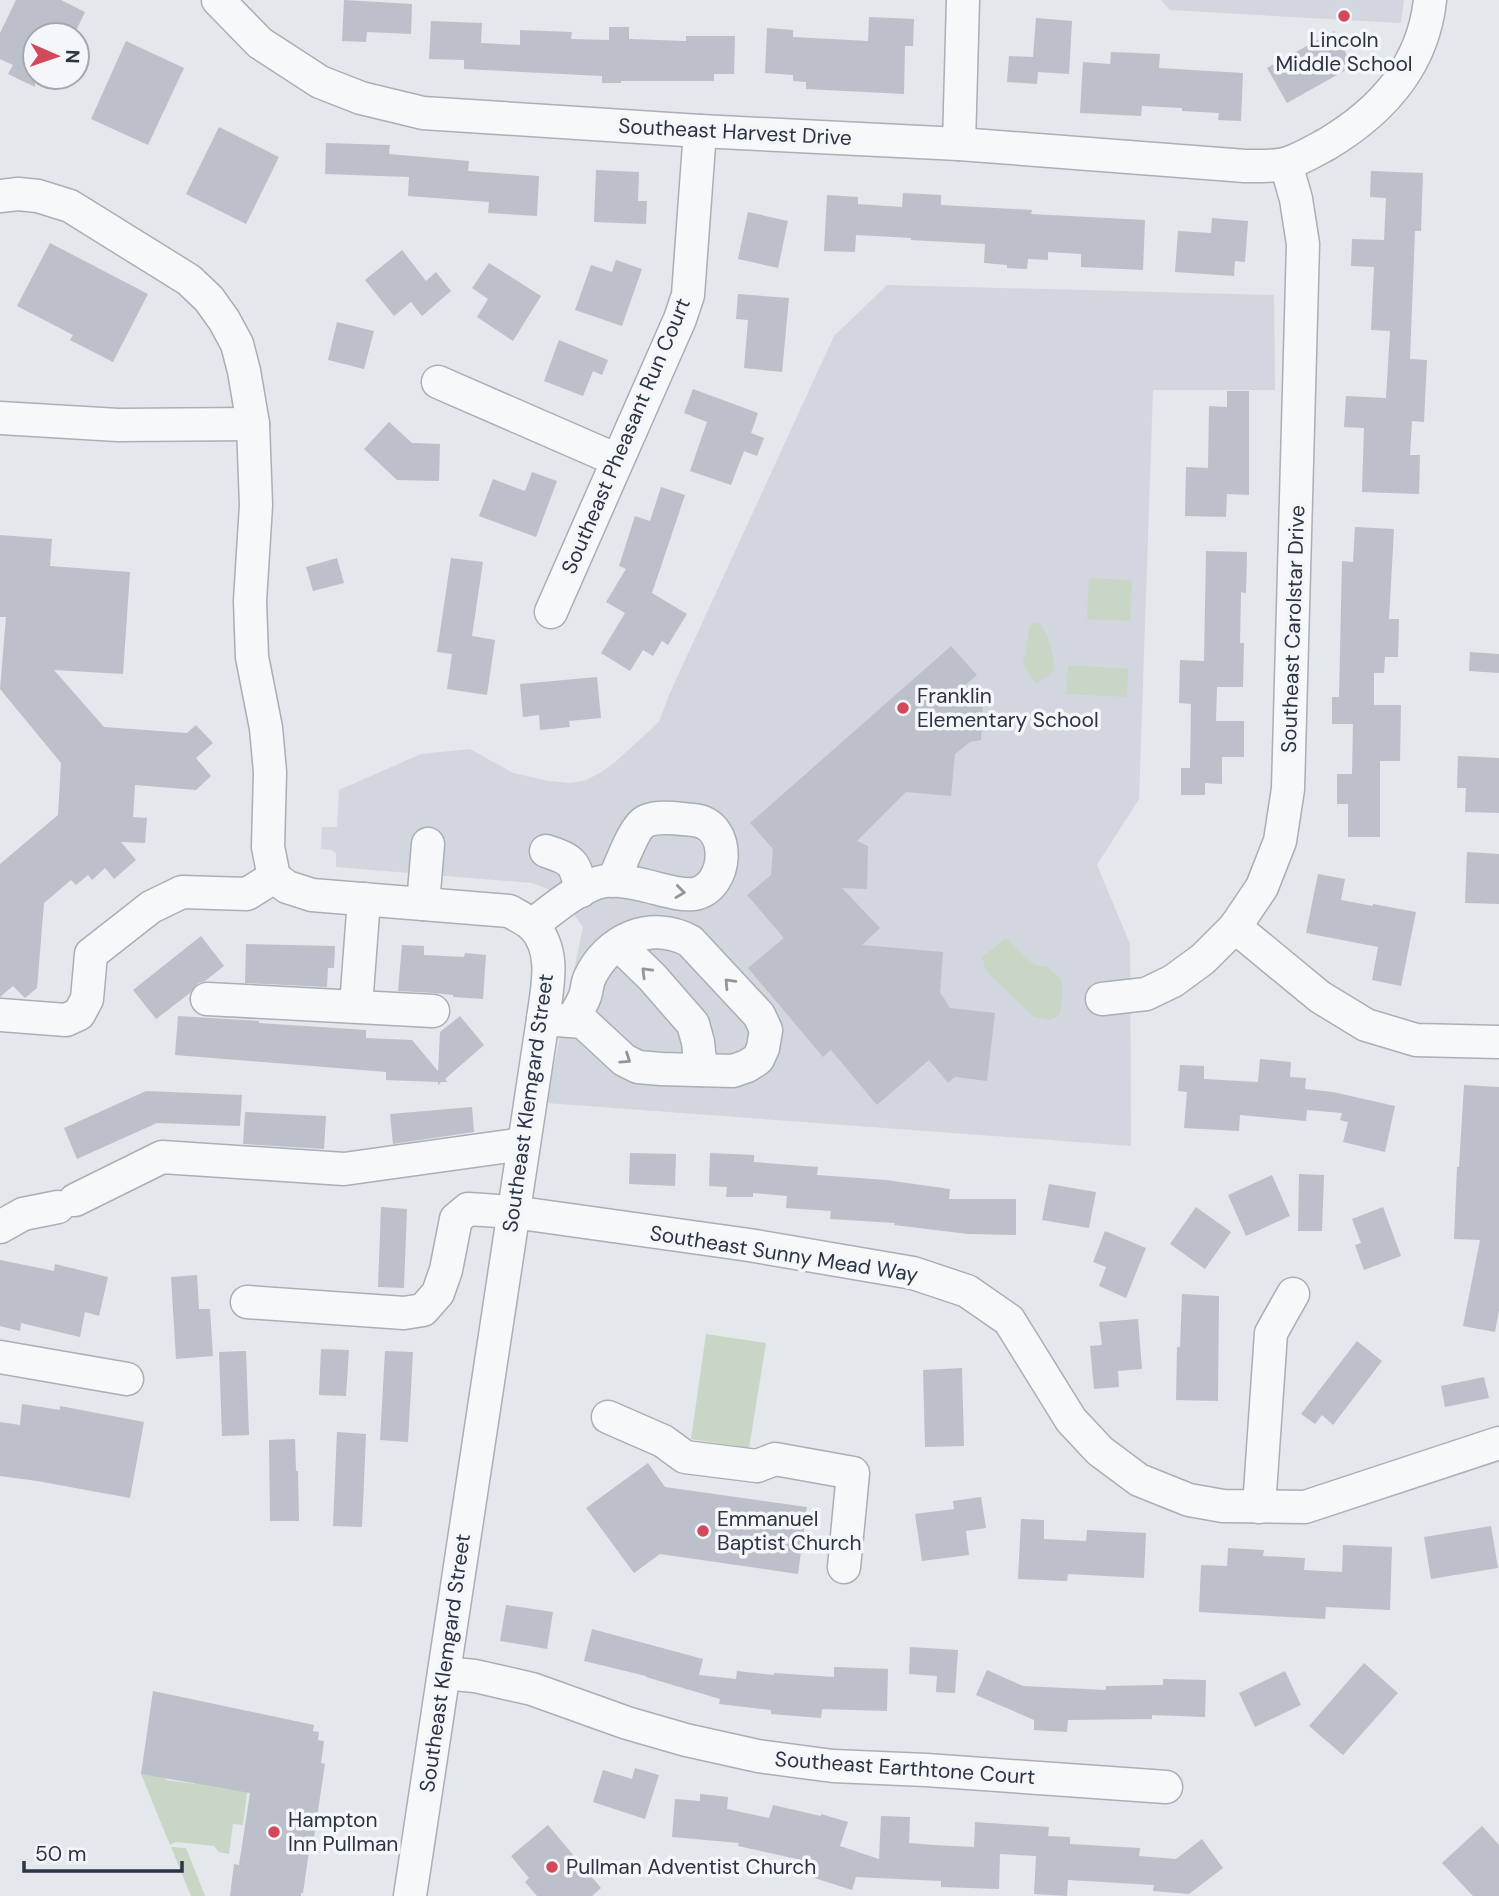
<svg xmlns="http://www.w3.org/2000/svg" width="1499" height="1896" font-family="'DM Sans',sans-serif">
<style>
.built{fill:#d2d6de}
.green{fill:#c9d6c5}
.building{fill:#bbc0ca}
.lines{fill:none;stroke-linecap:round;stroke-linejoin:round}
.minor-casing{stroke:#a9aeb7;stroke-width:35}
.minor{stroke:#f7f8fa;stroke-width:32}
.oneway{stroke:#9196a0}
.poi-dot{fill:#d1495b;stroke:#f4f6f9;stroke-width:2.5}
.labels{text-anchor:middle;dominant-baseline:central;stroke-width:7;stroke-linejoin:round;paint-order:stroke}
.poi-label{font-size:21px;fill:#2b3445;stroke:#f4f6f9;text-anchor:start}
.street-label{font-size:21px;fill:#2b3445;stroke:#f4f6f9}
</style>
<rect width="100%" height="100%" fill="#e4e7ec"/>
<g class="built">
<path d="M1161,0H1404L1401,23L1170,10Z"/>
<path d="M887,285L1274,295L1275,390H1153L1139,799L1097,865L1130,944L1131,1146L546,1103L583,927L558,893L532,883L336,867V853L332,850L321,849L322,827H337L339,790L421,754L470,749L513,773L549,781L571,783L586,780L600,773L614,763L659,722L669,695L834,336Z"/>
</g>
<g class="green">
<path d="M1089,578L1132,580L1130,621L1087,619Z"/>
<path d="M1033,623L1040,624C1050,637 1053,653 1055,669L1047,677L1036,683L1025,668L1023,660L1026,653L1029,627Z"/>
<path d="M1068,665L1128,669L1127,697L1066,694Z"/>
<path d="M1006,938L1034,965L1047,967L1062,980V1005L1059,1016L1049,1020L1032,1016L986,971L982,957Z"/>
<path d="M706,1334L766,1343L749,1448L691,1439Z"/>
<path d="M141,1774L166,1777V1780L195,1784L196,1781L203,1782V1785L227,1789L243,1788L247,1793L243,1825L233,1824L229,1854L219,1852L214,1846L176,1842L170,1845Z"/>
<path d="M171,1847L186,1848L205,1896H191Z"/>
</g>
<g class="building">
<path d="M16,0H61L85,12L74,35H35V87L8,74L13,65L0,59V33Z"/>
<path d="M344,0L412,4L411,34L367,32L366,42L342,41Z"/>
<path d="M869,17L914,19L913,46H905L904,94L806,89V82L793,81V75L765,73L767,28L793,30V37L868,41Z"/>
<path d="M1036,18L1072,21L1069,74L1038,72L1037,84L1007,82L1009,56L1033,57Z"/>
<path d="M431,21L482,23L481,43L520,45V30L572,32L571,39L609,40V27H629V39L686,41V36H735L734,74H714V81H621V83H602V76L464,69V60L429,59Z"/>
<path d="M1334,31L1353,66L1287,103L1267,68Z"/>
<path d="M126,41L184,68L148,145L91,119Z"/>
<path d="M1111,52L1160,54L1159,68L1243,73L1241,121L1218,120L1219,113L1182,111V108L1142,106L1141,116L1080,113L1083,62L1110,64Z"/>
<path d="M219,127L279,157L246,224L186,194Z"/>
<path d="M326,143L390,145L389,154L469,161L468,171L539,176L537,216L488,213L489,202L408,196L409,177L325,174Z"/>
<path d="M596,170L639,172L638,201H647L646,224L594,222Z"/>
<path d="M1371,171L1423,173L1421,231H1415L1410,359L1427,360L1424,422L1412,421L1410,455H1420L1419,494L1362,492L1364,428L1344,427L1346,396L1386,398L1390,331L1371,330L1374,267L1351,266L1352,239L1384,240L1386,198L1370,197Z"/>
<path d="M903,193L941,195V205L1032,210L1031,214L1145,220L1143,270L1081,267V254L1048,252V260L1028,259L1027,269L1007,268V265L984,263L985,244L911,240V238L856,235L855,252L824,251L827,195L858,197V204L902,207Z"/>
<path d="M748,212L788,221L778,268L738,259Z"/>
<path d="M1212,218L1248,221L1245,262L1235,261L1234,276L1175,272L1178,231L1211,233Z"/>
<path d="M50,243L148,294L113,362L70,340L73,335L17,306Z"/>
<path d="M402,250L426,281L436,272L451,291L422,316L411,302L394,316L365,280Z"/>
<path d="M616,260L642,269L622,326L575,310L591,265L612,272Z"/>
<path d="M489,263L541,296L513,341L477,317L488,299L472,288Z"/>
<path d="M738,294L789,298L782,372L744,368L748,320L736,319Z"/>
<path d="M337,322L374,331L364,369L328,360Z"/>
<path d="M559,340L608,360L602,375L593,371L583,396L544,381Z"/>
<path d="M693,389L758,413L751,433L764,438L757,456L744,451L731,485L690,471L707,422L684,413Z"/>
<path d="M1227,391H1249V495L1227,494L1226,517L1185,516L1186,467L1208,468L1209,406L1227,407Z"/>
<path d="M389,422L412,443L440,444L439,481L397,480L364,449Z"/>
<path d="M532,472L557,481L536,537L479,516L493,479L525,491Z"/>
<path d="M661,487L685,495L652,593L687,614L668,645L662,641L653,656L643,650L630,671L601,653L625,613L606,602L626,569L619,566L635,516L650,521Z"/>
<path d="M1355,527L1394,529L1389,619H1399L1398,657H1385L1384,673H1374V705H1401L1400,761H1380V837H1348V804H1337V774H1352L1353,724H1332V697H1339L1342,561L1353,562Z"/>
<path d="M0,535L52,539L50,566L130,572L123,674L54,670L104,727L187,733L196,725L213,743L196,758L211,776L196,790L135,785L133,817L147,818L145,843L121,842L136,860L114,879L105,868L92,880L88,875L76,885L71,880L44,903L37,988L25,998L13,986L0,997V864L58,815L61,763L0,689L6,617H0Z"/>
<path d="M1206,551L1247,552L1246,593L1241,592L1240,643H1244L1243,687H1217L1216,721H1244V757H1222V784L1205,783V795H1181V768H1190L1191,704L1179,703L1180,660L1204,661Z"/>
<path d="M337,558L344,583L313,591L306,567Z"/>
<path d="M451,558L483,562L472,636L495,640L487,695L447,689L452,654L437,652Z"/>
<path d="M951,646L977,675L948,700L983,702L981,740L970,742L955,754L951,796L906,792L857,841L868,846L867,889L842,888L880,928L862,945L943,952L940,992L950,1008L995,1013L987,1081L955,1077L948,1083L929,1060L877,1105L831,1050L823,1057L748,968L784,938L747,895L771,875L773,849L750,823Z"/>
<path d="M1470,652L1499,654V673L1469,671Z"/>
<path d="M597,677L601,718L569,721L570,727L540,730L539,715L523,717L520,684Z"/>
<path d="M1458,756L1499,758V813L1465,812L1466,788H1457Z"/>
<path d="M1467,852L1499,854V904L1465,903Z"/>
<path d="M1318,874L1345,879L1341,900L1373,906V904L1416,912L1401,986L1372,980L1378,947L1306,933Z"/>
<path d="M201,936L224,966L205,981L198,983L190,993L156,1019L133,990Z"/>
<path d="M246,944L335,946L334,968H328L327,987L245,983Z"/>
<path d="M402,945L424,946V955L464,957L465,953L486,955L483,999L453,997V995L434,993L398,991Z"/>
<path d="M178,1016L259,1021V1023L366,1030V1038L412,1040L438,1071L440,1032L460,1016L484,1045L445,1079L448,1082H441L438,1085V1082L386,1080V1072L175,1055Z"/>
<path d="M1260,1059L1291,1062L1290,1077L1306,1078L1305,1089L1333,1092L1395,1106L1385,1152L1343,1142L1348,1122L1340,1120L1342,1113L1307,1110L1306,1121L1240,1115L1239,1131L1184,1128L1187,1092L1178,1091L1180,1065L1204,1066V1079L1258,1082Z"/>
<path d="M1464,1085L1499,1087V1310L1495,1332L1463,1326L1480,1240L1454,1239L1457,1167H1459Z"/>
<path d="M146,1091L242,1095L240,1126L157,1123L77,1159L64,1128Z"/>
<path d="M472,1107L474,1132L393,1144L390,1114Z"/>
<path d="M245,1112L326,1116L324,1149L243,1144Z"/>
<path d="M630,1153L676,1154L675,1186L629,1184Z"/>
<path d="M710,1153L754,1155V1162L818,1167L817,1175L886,1180L950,1189L949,1199H1016V1235L968,1234L894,1225L895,1223L830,1219L831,1211L786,1208L787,1196L753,1193V1197H726L727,1187L709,1186Z"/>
<path d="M1299,1174L1324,1175L1322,1231H1298Z"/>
<path d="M1272,1175L1290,1216L1246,1236L1228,1195Z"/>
<path d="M1049,1184L1096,1192L1089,1228L1042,1220Z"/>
<path d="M381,1207L407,1209L404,1288L378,1287Z"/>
<path d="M1196,1207L1231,1232L1205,1269L1170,1244Z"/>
<path d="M1383,1207L1401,1256L1364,1270L1355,1245L1361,1243L1352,1219Z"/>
<path d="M1105,1231L1146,1248L1126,1298L1099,1286L1106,1267L1093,1262Z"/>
<path d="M0,1260L54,1271L55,1264L108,1277L99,1316L85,1312L80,1337L21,1323L20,1331L0,1326Z"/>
<path d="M197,1275L199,1309H210L213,1356L176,1359L171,1277Z"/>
<path d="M1182,1294L1219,1296L1218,1401L1176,1400L1177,1347H1180Z"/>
<path d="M1138,1319L1142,1369L1118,1371L1119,1387L1094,1389L1090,1346L1102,1345L1099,1322Z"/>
<path d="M1357,1341L1382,1361L1333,1425L1322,1415L1315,1424L1301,1414Z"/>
<path d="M321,1349L349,1350L346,1396L319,1395Z"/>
<path d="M246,1351L249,1435L222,1436L219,1352Z"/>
<path d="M385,1351L413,1352L408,1442L380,1440Z"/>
<path d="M962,1368L964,1446L925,1447L923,1370Z"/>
<path d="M1484,1377L1489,1398L1445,1407L1441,1386Z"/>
<path d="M22,1404L60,1410V1406L144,1422L130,1498L37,1481L0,1476V1422L20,1425Z"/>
<path d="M337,1432L366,1434L362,1527L333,1526Z"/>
<path d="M295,1439L296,1471H298L299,1521H270L269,1440Z"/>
<path d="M648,1463L665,1487L807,1507L798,1574L660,1554L634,1573L586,1508Z"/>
<path d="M981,1497L986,1528L966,1531L969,1555L922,1561L915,1514L954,1509L953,1501Z"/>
<path d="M1021,1519L1044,1520V1539L1086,1541L1087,1530L1146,1533L1144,1578L1068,1574L1067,1581L1018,1579Z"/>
<path d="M1491,1526L1498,1568L1431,1579L1424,1537Z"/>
<path d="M1343,1545L1392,1547L1390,1610L1326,1607L1325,1619L1199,1612L1201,1565L1227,1566L1228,1548L1264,1550L1263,1556L1305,1558L1304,1570L1342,1572Z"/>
<path d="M506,1605L553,1612L547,1649L500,1641Z"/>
<path d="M592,1629L703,1659L699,1675L736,1679L737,1671L774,1675V1673L834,1677V1667L888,1669L887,1711L822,1709L821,1718L771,1714V1710L719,1704L720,1699L646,1677V1676L584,1661Z"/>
<path d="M910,1647L958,1650L955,1693L936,1692L937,1676L909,1674Z"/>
<path d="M1364,1663L1398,1693L1343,1755L1309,1726Z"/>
<path d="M987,1670L1023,1686L1106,1690V1686L1163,1685V1679L1206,1680L1205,1717L1152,1715V1719L1068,1720L1067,1732L1034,1730V1720L976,1695Z"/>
<path d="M1285,1671L1301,1705L1255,1727L1239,1693Z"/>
<path d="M153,1691L314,1725L313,1731L319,1732L318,1740L324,1741L321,1763L325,1764L313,1844H310L303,1893H301V1896H230L234,1864L239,1865L250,1793L141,1774Z"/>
<path d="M635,1768L659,1775L645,1819L593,1802L603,1770L632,1779Z"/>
<path d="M700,1794L728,1797L727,1809L769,1818L773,1805L821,1816V1814L848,1822L840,1846L879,1859L881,1816L910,1817L909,1843L934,1845L974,1847L975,1822L1049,1827L1048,1836L1070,1837V1844L1140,1848L1139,1856L1176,1859L1202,1839L1223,1868L1189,1894L1153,1891L1154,1885L1068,1880L1067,1896L1034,1894L1036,1856L1000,1854L999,1889L941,1887V1881L856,1877L852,1890L802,1874L806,1861L738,1846L739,1843L672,1837L675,1799L700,1801Z"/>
<path d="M548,1825L601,1888L592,1896H537L525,1882L529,1878L511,1856Z"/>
<path d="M1482,1826L1499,1845V1896H1473L1442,1863Z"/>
</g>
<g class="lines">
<defs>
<g id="minor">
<path d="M218,0L260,43L320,82L361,98L423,113L700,131L959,144L1245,166C1258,166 1275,167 1288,163C1301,159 1314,151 1327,144C1382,111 1423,66 1430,0"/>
<path d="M959,144L963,0"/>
<path d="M0,196L18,194L38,196L70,206L189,280L209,299L224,320L237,344L244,371L253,424L256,505L250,601L252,657L266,728L270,772L268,847L274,877L287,887L312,895L509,911C516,915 527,920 533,926C557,951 547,988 543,1019L410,1896"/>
<path d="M438,382L617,460"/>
<path d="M0,418L118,425L253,424"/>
<path d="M551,612L680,319L688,295L700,131"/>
<path d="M546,851C574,860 575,863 581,891"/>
<path d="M423,904L428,844"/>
<path d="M532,925C552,910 580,885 605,881C619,879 633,883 647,886C660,889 681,896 694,894C729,888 733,823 693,820C679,819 659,815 646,821C633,827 620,868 613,881"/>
<path d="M1235,927L1320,997L1366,1025L1416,1040L1499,1042"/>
<path d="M619,945L652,977L693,1024L698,1042L701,1070"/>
<path d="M207,999L433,1011"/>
<path d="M1102,999L1146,994L1173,981L1203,959L1235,927L1262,887L1280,841L1288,789L1303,244L1296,199L1286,164"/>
<path d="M356,1006L364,899"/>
<path d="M0,1015L66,1020L79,1014L87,999L91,954L151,907L182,892L247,894L274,877"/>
<path d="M543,1019L583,1022L624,1060L638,1067L661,1069L733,1071L747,1066L758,1059L763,1048L766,1030L759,1015L690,941C651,920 607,939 589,979C587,984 587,990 585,996C582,1004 577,1012 572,1020"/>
<path d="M75,1200L162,1157L344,1169L523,1144"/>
<path d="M0,1227L23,1214L58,1207"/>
<path d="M247,1302L404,1313L423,1310L438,1293L446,1270L456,1219L468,1209L513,1212L749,1245L913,1273L967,1291L1009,1320L1071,1420L1100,1451L1139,1480L1189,1500L1223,1506L1305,1507L1499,1443"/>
<path d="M0,1357L127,1379"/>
<path d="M608,1417L663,1441L685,1457L757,1466L775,1459L853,1473L844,1567"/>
<path d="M1259,1507L1271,1333L1293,1294"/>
<path d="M444,1673L475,1676L532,1689L627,1723L686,1740L758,1756L833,1766L926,1770L1166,1787"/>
</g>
</defs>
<use href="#minor" class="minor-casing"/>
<use href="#minor" class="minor"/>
</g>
<defs><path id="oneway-chevron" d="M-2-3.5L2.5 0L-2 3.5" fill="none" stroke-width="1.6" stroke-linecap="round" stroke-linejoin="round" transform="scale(1.75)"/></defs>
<g class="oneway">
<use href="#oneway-chevron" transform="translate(680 892) rotate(7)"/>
<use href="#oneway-chevron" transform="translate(646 972) rotate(-135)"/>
<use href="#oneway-chevron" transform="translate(729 983) rotate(-133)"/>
<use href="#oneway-chevron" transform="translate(626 1059) rotate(34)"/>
</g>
<g class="poi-dot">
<circle cx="1344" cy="16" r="7"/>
<circle cx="903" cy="708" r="7"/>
<circle cx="703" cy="1531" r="7"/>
<circle cx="274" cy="1832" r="7"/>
<circle cx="552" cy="1867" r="7"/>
</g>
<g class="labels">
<g class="poi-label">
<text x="1344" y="40" text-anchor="middle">Lincoln<tspan x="1344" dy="24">Middle School</tspan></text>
<text x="917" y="696">Franklin<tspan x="917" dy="24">Elementary School</tspan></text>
<text x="717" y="1519">Emmanuel<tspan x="717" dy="24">Baptist Church</tspan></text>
<text x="288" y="1820">Hampton<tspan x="288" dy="24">Inn Pullman</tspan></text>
<text x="566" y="1867">Pullman Adventist Church</text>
</g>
<g class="street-label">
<text transform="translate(735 132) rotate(3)">Southeast Harvest Drive</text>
<text transform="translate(626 436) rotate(-67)">Southeast Pheasant Run Court</text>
<text transform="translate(1293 629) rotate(-88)">Southeast Carolstar Drive</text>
<text transform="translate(528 1103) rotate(-82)">Southeast Klemgard Street</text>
<text transform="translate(784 1254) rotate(9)">Southeast Sunny Mead Way</text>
<text transform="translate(445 1663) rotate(-82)">Southeast Klemgard Street</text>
<text transform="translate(905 1768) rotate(4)">Southeast Earthtone Court</text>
</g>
</g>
<g transform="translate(56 56) rotate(92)"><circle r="33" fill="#f4f6f9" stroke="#a4a8b1" stroke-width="2"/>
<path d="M0-5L12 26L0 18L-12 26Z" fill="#d1495b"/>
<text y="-10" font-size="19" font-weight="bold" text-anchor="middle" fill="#2b3445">N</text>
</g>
<path d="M24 1861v10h158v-10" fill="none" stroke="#2b3445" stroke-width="3.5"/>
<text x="35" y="1861" font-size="21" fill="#2b3445" stroke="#f4f6f9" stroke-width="5" paint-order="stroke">50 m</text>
</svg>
